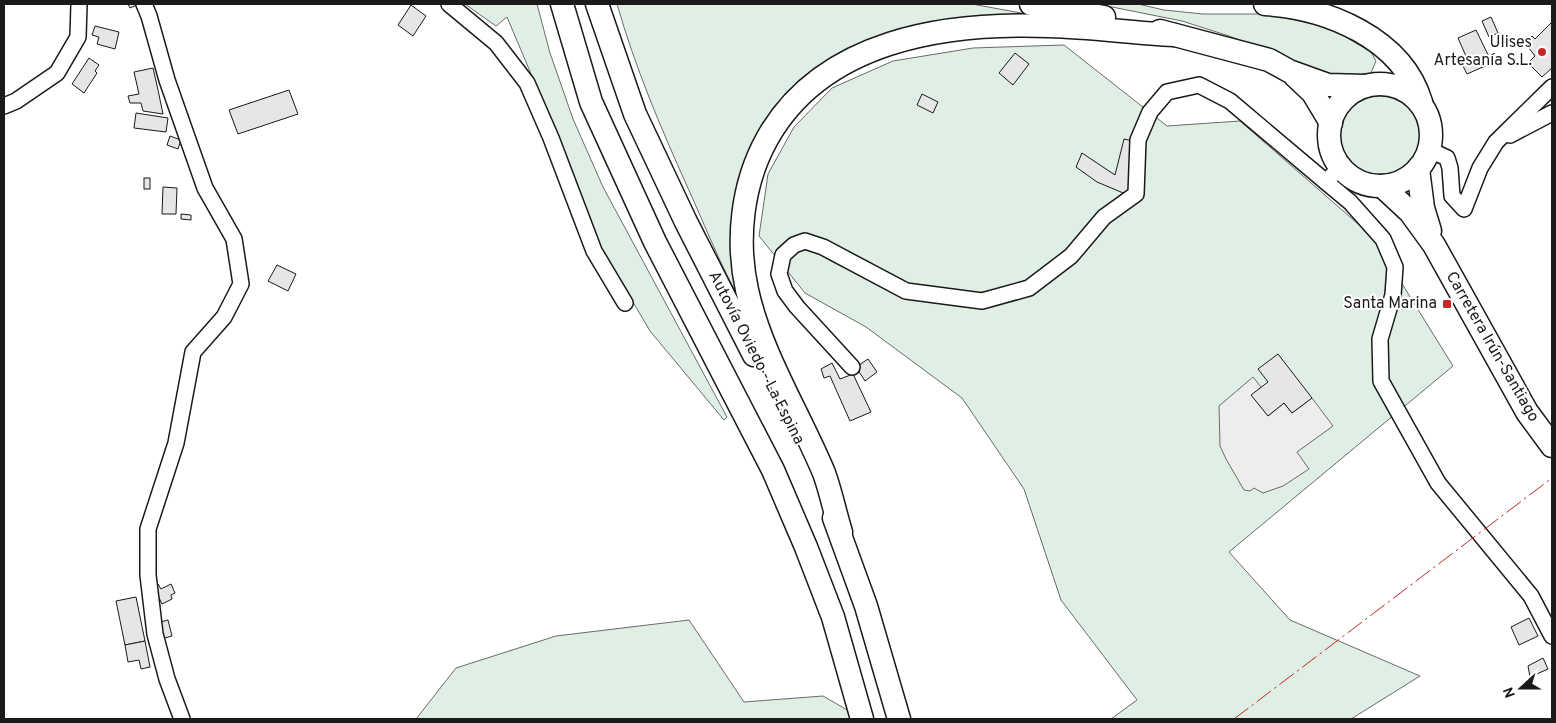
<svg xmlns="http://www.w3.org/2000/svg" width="1556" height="723" font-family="Overpass,sans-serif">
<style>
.green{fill:#e0efe3;stroke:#6a6a6a}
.parking{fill:#ededed;stroke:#6a6a6a}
.building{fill:#e6e6e6;stroke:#1a1a1a}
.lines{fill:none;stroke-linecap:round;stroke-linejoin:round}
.minor-casing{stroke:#1a1a1a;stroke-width:18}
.highway-casing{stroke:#1a1a1a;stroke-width:25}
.minor{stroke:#fff;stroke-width:15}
.highway{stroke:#fff;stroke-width:22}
.power{stroke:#c62828;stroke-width:1;stroke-dasharray:18 4 2.5 4;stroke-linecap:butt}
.poi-dot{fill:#c62828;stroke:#fff;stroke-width:2}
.labels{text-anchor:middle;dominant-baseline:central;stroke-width:4;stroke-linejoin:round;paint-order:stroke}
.poi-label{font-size:16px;fill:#1a1a1a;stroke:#fff;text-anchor:end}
.street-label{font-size:16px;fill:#1a1a1a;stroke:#fff}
</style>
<rect width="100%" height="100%" fill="#fff"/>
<g class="green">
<path d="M465,4H537L550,53L573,119L603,187L727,417L724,420L650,331L597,241L545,107L507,17L496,26Z"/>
<path d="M617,4H972L1048,18L916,30L773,116L735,291C717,257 703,221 687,186C660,126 635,67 617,4Z"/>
<path d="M1097,4H1138L1164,10L1203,14H1266L1329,27L1371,52L1376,61L1370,75L1335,77L1229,36L1182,21Z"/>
<path d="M1064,45L1167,126L1240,121L1373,237L1453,366L1229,552L1290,620L1420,676L1351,719H1111L1137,700L1061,600L1024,489L962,398L866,327L805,293L759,236L768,174L794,127L832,88L893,61L973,48Z"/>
<circle cx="1380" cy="136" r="40"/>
<path d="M689,620L744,702L823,696L863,719H416L456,668L556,636Z"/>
</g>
<path class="parking" d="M1253,377L1261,387L1252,395L1268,416L1284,403L1292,413L1312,398L1333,426L1297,452L1309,469L1283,486L1263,493L1254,488L1250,491L1244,490L1226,459L1220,446L1219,406Z"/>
<g class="building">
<path d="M128,4H139L130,8Z"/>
<path d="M411,5L426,16L413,36L398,25Z"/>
<path d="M1491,17L1498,33L1489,37L1482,21Z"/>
<path d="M1552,22V68L1542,77L1528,63L1535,56L1525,43L1532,36L1535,39Z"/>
<path d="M95,26L119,32L115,49L97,44L99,37L92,35Z"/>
<path d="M1476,30L1492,63L1467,74L1463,66L1469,63L1458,38Z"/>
<path d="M1015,53L1029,64L1013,85L999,73Z"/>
<path d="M89,58L99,65L95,71L97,73L84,93L72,84Z"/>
<path d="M153,68L158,90L163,114L143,111L141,103H130L128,96L139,94L134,72Z"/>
<path d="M289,90L298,114L238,134L229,110Z"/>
<path d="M922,94L938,102L933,113L917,105Z"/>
<path d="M136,113L168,118L166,132L134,128Z"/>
<path d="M170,136L181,140L178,149L167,145Z"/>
<path d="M1124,139L1137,142L1128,195L1097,182L1076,167L1082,153L1115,175Z"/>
<rect x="144" y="178" width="6" height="11"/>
<path d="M163,187L177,188L176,214H162Z"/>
<path d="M181,214L191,215V220L181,219Z"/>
<path d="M277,265L296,274L288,291L268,281Z"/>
<path d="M1278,354L1312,398L1292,413L1284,403L1268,416L1251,395L1268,382L1258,369Z"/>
<path d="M868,359L877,372L865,381L856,367Z"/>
<path d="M832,363L840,379L853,374L871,412L850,421L830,376L824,378L821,369Z"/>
<path d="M158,584L161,589L171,584L175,593L171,595L172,599L162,604L154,587Z"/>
<path d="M136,597L145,641L125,645L116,601Z"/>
<path d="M1529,618L1538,636L1519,645L1511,627Z"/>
<path d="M168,620L172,636L161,639L157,623Z"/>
<path d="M145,641L150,667L141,669L139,660L128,662L125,645Z"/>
<path d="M1543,658L1548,669L1530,677L1528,666Z"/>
</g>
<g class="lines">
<defs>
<g id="minor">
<path d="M144,4L149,16L167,80L205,188L234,239L241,284L224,317L193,352L176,443L148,529V575L155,634L167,679L182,719"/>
<path d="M449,4L496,43L527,83L551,138L594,251L625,303"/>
<path d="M4,106L16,101L57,73L78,37L79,4"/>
<path d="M1510,135L1552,113"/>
<path d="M1430,150L1447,158L1450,168L1452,196L1464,209L1480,168L1496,142L1552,87"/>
<path d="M1339,168L1326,182L1350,202L1383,239L1395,267L1393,295L1380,339L1381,381L1438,483L1531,596L1552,636"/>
<path d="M852,367L797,307L785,291L779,274L783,255L794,245L805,241L823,247L906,291L982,301L1029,288L1071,256L1104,217L1136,194L1138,140L1150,112L1167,92L1199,85L1230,101L1326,182"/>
</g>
<g id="highway">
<path d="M562,4L591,102L655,242L773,470L806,547L833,617L862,719"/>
<path d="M597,4L635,114L686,222L754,355"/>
<path d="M1031,4L1104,17"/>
<path d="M1265,4C1327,8 1402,38 1421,102"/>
<path d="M1160,31L1269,60L1289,71L1328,85L1365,86"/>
<path d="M1295,76L1313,93L1331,123"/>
<circle cx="1380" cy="135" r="51"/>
<path d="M1418,169L1423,208L1430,231"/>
<path d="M1382,186L1410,212L1434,245L1527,412L1552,446"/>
<path d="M834,518L866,606L899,719"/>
<path d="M841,532C835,513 831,492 824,473C799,413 761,354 747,290C736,240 742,184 767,139C822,40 945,22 1049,26C1091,27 1132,33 1174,35"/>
</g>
</defs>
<use href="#minor" class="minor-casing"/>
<use href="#highway" class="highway-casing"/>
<use href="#minor" class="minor"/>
<use href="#highway" class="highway"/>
<path class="power" d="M1234,719L1552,478"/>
</g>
<g class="poi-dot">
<circle cx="1542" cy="52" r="5"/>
<rect x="1442" y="299" width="10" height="10" rx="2.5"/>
</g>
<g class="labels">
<g class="poi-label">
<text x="1532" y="43">Ulises<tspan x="1532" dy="18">Artesanía S.L.</tspan></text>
<text x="1437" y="304">Santa Marina</text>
</g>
<g class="street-label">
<text transform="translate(1492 347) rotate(60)">Carretera Irún-Santiago</text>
<text transform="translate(756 358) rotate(63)">Autovía Oviedo - La Espina</text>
</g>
</g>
<rect width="1556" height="723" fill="none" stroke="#1a1a1a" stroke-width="10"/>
<g transform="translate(1521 688) rotate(249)" stroke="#ffffff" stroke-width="4" paint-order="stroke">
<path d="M0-4L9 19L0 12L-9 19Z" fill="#1a1a1a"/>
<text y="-8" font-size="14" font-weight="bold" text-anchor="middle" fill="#1a1a1a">N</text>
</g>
</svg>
